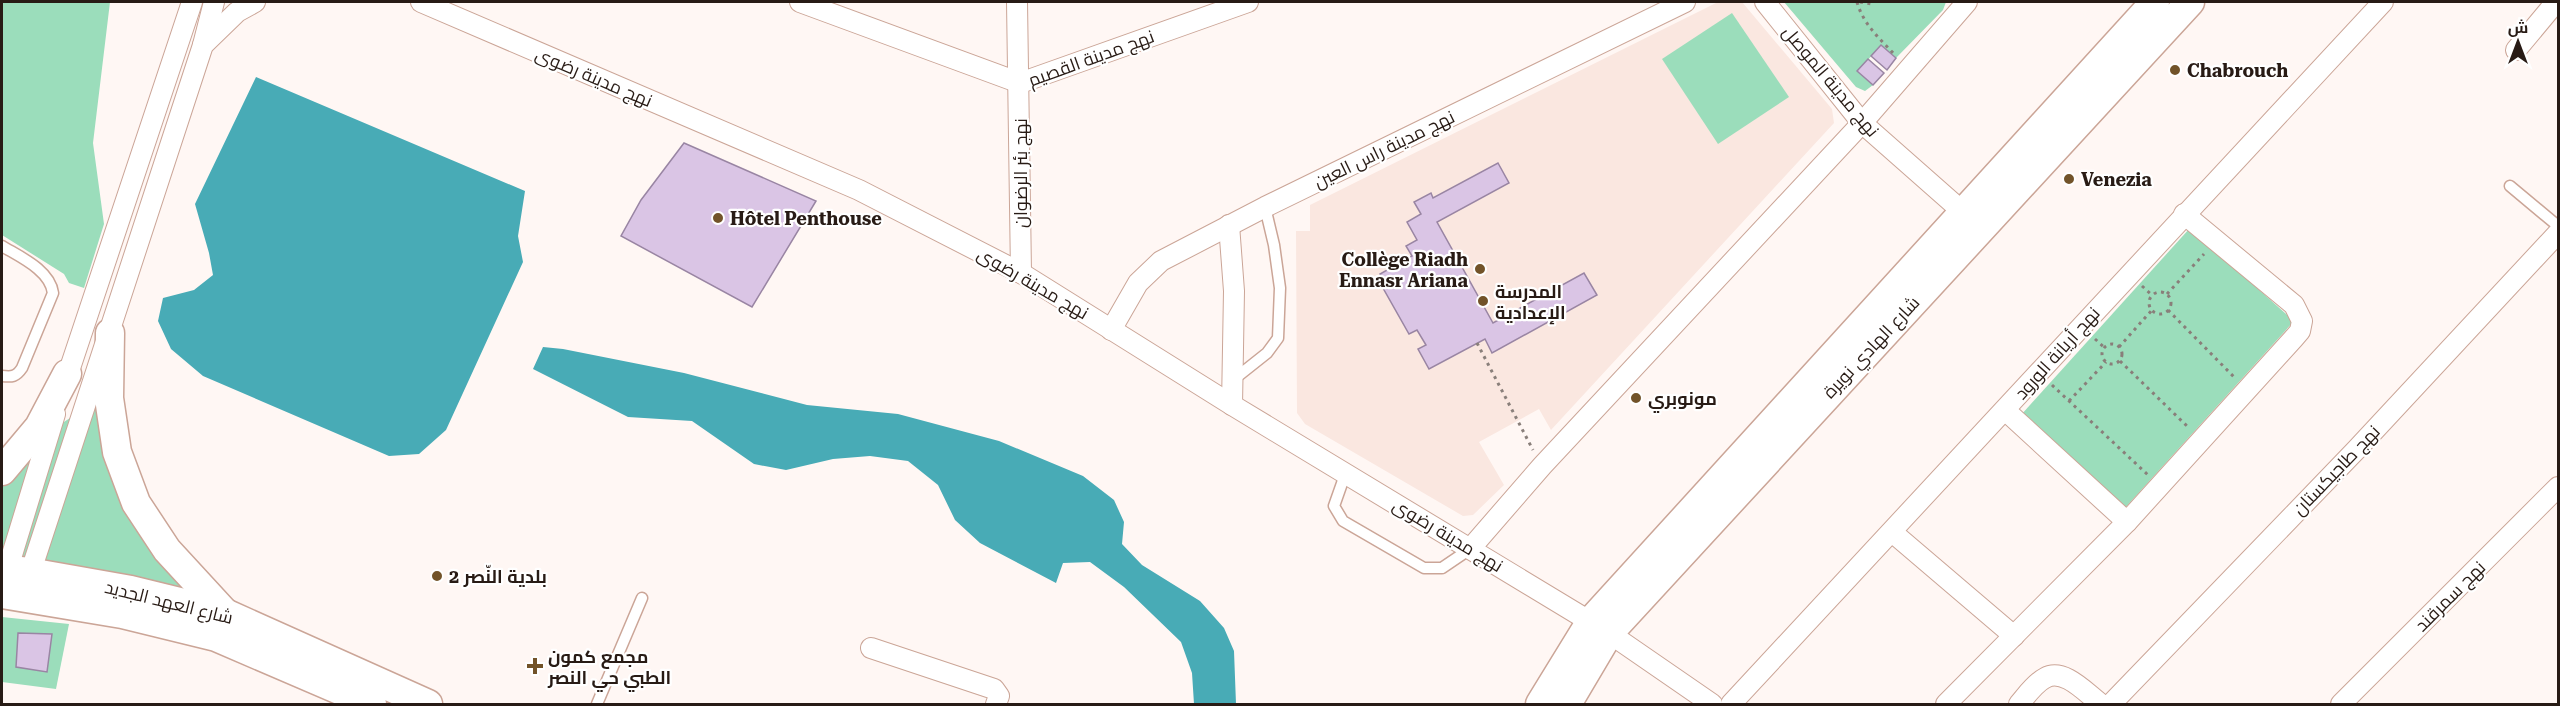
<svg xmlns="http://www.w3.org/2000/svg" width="2560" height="706" font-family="'Roboto Serif',Cairo,serif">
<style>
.built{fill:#fae7e0}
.green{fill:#9bddbb}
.water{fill:#48abb6}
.building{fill:#dac5e5;stroke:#9985a3;stroke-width:1.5}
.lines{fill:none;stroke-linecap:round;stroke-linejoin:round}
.service-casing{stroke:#cba597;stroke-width:13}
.minor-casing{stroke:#cba597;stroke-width:22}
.secondary-casing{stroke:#cba597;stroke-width:31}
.path{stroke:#897f7a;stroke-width:3;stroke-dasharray:3 4.5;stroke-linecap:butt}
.service{stroke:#fff;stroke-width:10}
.minor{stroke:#fff;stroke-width:20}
.secondary{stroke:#fff;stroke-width:28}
.poi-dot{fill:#725329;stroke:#fff;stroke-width:2}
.labels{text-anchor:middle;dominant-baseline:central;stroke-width:4.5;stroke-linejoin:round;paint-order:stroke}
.street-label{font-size:18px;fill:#281b15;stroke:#fff}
.poi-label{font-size:18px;font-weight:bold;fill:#281b15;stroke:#fff;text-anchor:start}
</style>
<rect width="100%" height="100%" fill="#fff7f4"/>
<path class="built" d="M1718,2H1742L1832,109L1834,123L1551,430L1539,409L1479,442L1504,485L1473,515L1463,516L1305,424L1297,413L1296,231H1310V205Z"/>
<g class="green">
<path d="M2,2H110L93,143L104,224L84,288L69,283L64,274L2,235Z"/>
<path d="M1784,2H1946L1943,10L1896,58L1881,45L1858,71L1873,85L1865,91L1856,87Z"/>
<path d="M1732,13L1789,97L1718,144L1662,59Z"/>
<path d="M2190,228L2294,321L2125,508L2021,415Z"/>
<path d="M102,397L109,452L197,596L131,575L2,558V483L38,439Z"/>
<path d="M2,617L69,624L56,689L2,682Z"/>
</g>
<g class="water">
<path d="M256,77L525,191L518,236L523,262L446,430L419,454L389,456L203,376L171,349L158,321L163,298L194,290L213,275L209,253L195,204Z"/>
<path d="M543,347L563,349L684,373L807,405L898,414L999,441L1083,476L1114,500L1124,522L1122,544L1142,565L1200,601L1224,628L1234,651L1236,704H1194L1192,673L1181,642L1124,587L1090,562L1063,563L1056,583L980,543L955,520L938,485L908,461L870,456L833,459L786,470L754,464L692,421L628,417L533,369Z"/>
</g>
<g class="building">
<path d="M1881,45L1896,58L1887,70L1871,56Z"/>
<path d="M1868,59L1884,73L1873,85L1857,71Z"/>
<path d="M684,143L816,201L752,307L621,236L641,200Z"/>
<path d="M1498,163L1509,183L1437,222L1493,323L1584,273L1597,295L1492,353L1485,339L1429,369L1418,349L1426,345L1417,330L1409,334L1383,288L1387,286L1380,274L1412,256L1406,246L1417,240L1407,222L1421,214L1414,202L1431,193L1433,198Z"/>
<path d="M18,633L52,634L47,672L16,667Z"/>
</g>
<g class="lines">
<defs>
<g id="service">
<path d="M2510,186L2558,226"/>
<path d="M2,246C20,257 50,270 53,293L22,368C16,377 12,377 2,376"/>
<path d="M1233,380L1267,353L1278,338L1280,288L1274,245L1265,207"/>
<path d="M1346,472L1334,506L1343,521L1424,568H1442L1470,549"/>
<path d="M597,704L642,598"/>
</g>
<g id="minor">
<path d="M421,2L859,190L1021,273L1232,405L1609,633L1712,704"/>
<path d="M800,2L1020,83L1248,2"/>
<path d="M1017,2L1021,273"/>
<path d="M1765,2L1862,123L1972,220"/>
<path d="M203,45L214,2"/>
<path d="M2516,50L2556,2"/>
<path d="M1229,225L1234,291L1232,405"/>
<path d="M1111,330L1138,283L1161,261L1265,207L1685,2"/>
<path d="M64,386L192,2"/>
<path d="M2006,411L2127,522L2294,338L2300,331L2302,321L2294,305L2184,214"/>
<path d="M1892,532L2014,636"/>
<path d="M1470,549L1542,466L1862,123L1967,2"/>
<path d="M4,581L55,414"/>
<path d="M27,583L203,45L237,12L255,2"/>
<path d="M871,648L994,689L999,696L996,704"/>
<path d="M1731,704L2383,2"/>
<path d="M1946,704L2127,522"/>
<path d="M2019,704C2026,696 2035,683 2045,678C2064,667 2087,694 2101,704"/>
<path d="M2111,704L2356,450L2558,233"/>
<path d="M2341,704L2558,487"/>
</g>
<g id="secondary">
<path d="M110,333L109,398L117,452L136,503L167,550L225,613"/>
<path d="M2,471L39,427L67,374"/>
<path d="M2,569L29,572L131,590L225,613L428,704"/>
<path d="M2,594L122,614L216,637L372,704"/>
<path d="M1540,704L1591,621L2155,2"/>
<path d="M1567,704L1609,633L2190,2"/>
</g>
</defs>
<use href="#service" class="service-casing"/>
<use href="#minor" class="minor-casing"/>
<use href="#secondary" class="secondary-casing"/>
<g class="path">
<path d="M1857,2C1863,24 1880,39 1895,55"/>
<path d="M1860,2L1872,4L1873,2"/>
<path d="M2142,286L2152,295"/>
<circle cx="2160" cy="303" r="11"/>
<path d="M2167,294L2204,254"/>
<path d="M2168,310L2234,377"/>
<path d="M2095,339L2105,348"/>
<path d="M1477,343L1533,450"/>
<circle cx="2112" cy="354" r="10"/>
<path d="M2119,347L2152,310"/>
<path d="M2120,361L2188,427"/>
<path d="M2052,385L2148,475"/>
<path d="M2069,401L2106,362"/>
</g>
<use href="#service" class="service"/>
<use href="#minor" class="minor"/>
<use href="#secondary" class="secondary"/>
</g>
<g class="poi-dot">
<circle cx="2175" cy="70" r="6"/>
<circle cx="2069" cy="179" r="6"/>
<circle cx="718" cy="218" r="6"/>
<circle cx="1480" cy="269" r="6"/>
<circle cx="1483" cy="301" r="6"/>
<circle cx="1636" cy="398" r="6"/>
<circle cx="437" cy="576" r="6"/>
<path d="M532 657h6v6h6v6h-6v6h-6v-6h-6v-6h6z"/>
</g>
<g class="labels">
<g class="street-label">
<text transform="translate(1091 58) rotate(-20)">نهج مدينة القصيم</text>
<text transform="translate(594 77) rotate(23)">نهج مدينة رضوى</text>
<text transform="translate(1831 81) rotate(50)">نهج مدينة الموصل</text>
<text transform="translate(1384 149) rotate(-26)">نهج مدينة راس العين</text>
<text transform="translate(1020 173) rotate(-90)">نهج بئر الرضوان</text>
<text transform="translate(1033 283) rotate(30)">نهج مدينة رضوى</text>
<text transform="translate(1871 347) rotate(-47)">شارع الهادي نويرة</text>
<text transform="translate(2057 353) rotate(-48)">نهج أريانة الورود</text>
<text transform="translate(2336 470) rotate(-46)">نهج طاجيكستان</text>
<text transform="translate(1448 535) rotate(31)">نهج مدينة رضوى</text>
<text transform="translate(2450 596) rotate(-45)">نهج سمرقند</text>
<text transform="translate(169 602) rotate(14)">شارع العهد الجديد</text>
</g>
<g class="poi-label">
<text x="2187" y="70">Chabrouch</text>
<text x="2081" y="179">Venezia</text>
<text x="730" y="218">Hôtel Penthouse</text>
<text x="1468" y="259" text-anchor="end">Collège Riadh<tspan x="1468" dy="21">Ennasr Ariana</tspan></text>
<text x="1495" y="291">المدرسة<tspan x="1495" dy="21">الإعدادية</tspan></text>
<text x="1648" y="398">مونوبري</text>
<text x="449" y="576">بلدية النّصر 2</text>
<text x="548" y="656">مجمع كمون<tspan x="548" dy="21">الطبي حي النصر</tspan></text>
</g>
</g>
<rect width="2560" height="706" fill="none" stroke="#281b15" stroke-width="6"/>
<g transform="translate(2518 42)" stroke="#ffffff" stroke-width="4.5" paint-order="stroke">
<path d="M0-4.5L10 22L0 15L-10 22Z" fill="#281b15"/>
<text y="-9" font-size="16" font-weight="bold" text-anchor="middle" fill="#281b15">ش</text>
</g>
</svg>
